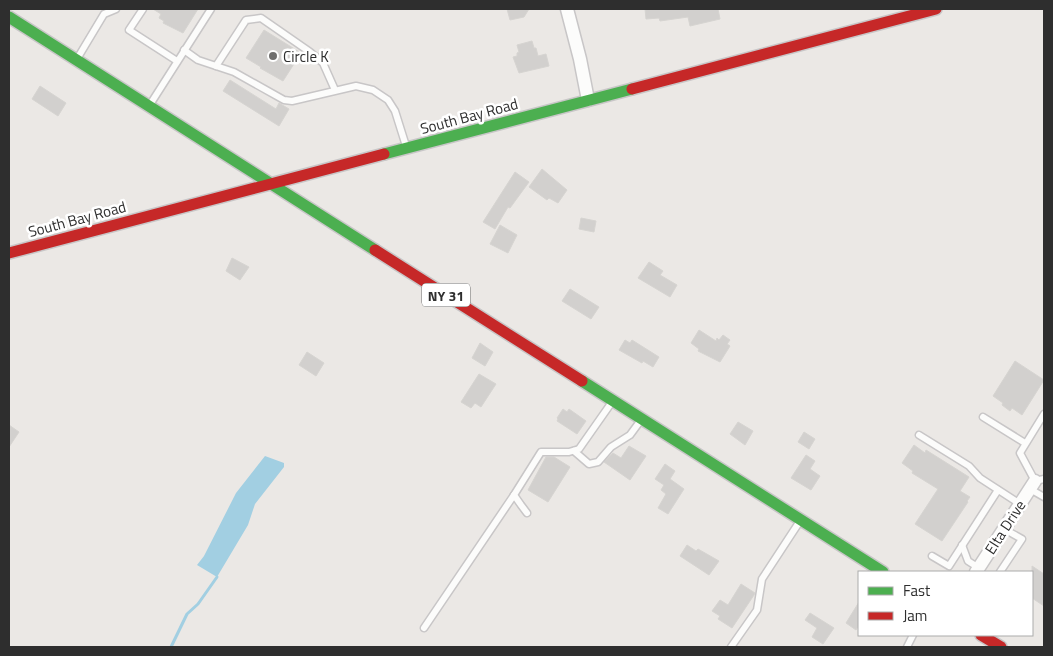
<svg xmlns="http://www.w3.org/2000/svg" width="1053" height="656" font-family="'Titillium Web',sans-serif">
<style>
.water{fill:#a2cfe2}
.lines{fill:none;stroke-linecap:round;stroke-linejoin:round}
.stream{stroke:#a2cfe2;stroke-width:3}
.building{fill:#d2d0ce;stroke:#d6d4d1}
.lane-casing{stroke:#c8c6c7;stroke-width:9}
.street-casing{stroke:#c8c6c7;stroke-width:15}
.fast-casing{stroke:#c8c6c7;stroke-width:14}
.jam-casing{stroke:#c8c6c7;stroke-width:14}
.lane{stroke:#fcfcfb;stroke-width:6}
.street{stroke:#fcfcfb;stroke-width:12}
.fast{stroke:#4caf50;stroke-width:11}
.jam{stroke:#c62828;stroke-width:11}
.poi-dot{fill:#706f6e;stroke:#fff;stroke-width:2}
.labels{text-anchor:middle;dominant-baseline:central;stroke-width:5;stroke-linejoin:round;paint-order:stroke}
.shield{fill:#fff;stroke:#6d6d6d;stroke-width:1}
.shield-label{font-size:14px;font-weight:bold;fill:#2e2e2e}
.poi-label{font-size:15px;fill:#2e2e2e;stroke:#fff;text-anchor:start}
.street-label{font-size:15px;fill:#2e2e2e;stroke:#fff}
</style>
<rect width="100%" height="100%" fill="#ebe8e5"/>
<path class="water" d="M265,456L284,463V467L255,504L248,525L217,577L197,565L204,556L236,493Z"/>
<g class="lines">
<path class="stream" d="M171,647L187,614L198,604L217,577"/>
</g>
<g class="building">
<path d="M153,9H198L183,33L163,23L164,21L159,18L161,14Z"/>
<path d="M507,9H529L524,17L510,20Z"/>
<path d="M645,9H718L720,19L690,26L688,17L660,21L659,18L646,19Z"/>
<path d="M264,30L301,53L283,81L260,68L261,67L246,58Z"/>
<path d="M532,41L534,48H536L538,56L546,54L549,66L519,73L513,57L517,56V53L519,52L517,45Z"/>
<path d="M230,80L276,109L279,103L289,109L279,126L223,91Z"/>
<path d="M40,86L66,103L58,116L32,99Z"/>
<path d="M542,169L567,190L558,203L549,198L547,200L529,187Z"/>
<path d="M515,172L529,182L510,208L508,207L495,229L483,222Z"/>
<path d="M581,218L596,221L594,232L579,229Z"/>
<path d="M500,225L517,235L508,253L490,244Z"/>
<path d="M232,258L249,267L240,280L226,271Z"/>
<path d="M649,262L663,271L660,275L677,285L670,297L638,278Z"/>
<path d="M570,289L599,307L591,319L562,301Z"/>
<path d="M699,330L716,341L717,338L719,340L723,335L730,340L727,344L730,346L720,362L698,351L699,349L691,343Z"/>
<path d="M625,340L630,343L632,340L659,357L653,367L643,361L642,363L619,350Z"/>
<path d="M480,343L493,352L485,366L472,358Z"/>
<path d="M307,352L324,363L316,376L299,365Z"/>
<path d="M1015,361L1044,380L1022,415L1012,408L1010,411L1002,405L1003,403L993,396Z"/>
<path d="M479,374L496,384L481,407L475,403L471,408L461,402Z"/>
<path d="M563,409L567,412L569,409L586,421L577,434L557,421L558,419L557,418Z"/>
<path d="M738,422L753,431L745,445L730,434Z"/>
<path d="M9,425L19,432L9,447Z"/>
<path d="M804,432L815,439L809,449L798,442Z"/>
<path d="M914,445L925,453L926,450L969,477L960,491L970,497L967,501L968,502L942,541L915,524L938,489L912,473L913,471L902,463Z"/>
<path d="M629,446L646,456L630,480L604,462L613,453L621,458Z"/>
<path d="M806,455L815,461L810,469L820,476L811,490L791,478Z"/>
<path d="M546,457H554L570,467L548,502L528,490Z"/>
<path d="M665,464L675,471L670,479L684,489L668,514L658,508L666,494L661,490L664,485L655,479Z"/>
<path d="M687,545L696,551L698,549L719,561L709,575L680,556Z"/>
<path d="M1032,566L1044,574V606L1032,598Z"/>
<path d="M741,584L755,593L754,595L732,628L718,619L720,616L712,611L720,600L728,605Z"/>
<path d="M859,602V625L856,630L846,623Z"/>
<path d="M810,613L834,628L823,644L812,637L817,628L805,620Z"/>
</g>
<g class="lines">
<defs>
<g id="lane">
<path d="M143,9L129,30L177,61"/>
<path d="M184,50L198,60L234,72L284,100L292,101L356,86L373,90L388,100L395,111L406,146"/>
<path d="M77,59L104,14L116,9"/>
<path d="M216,66L246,20L261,18L310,52L323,63L335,90"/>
<path d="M151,103L211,9"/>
<path d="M1044,414L1020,453L1035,481L1044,479"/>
<path d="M983,417L1025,443"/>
<path d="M919,435L969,466L980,478L1020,504"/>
<path d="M574,451L589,464L598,462L611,447L630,435L641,420"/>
<path d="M1030,489L1044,497"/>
<path d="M527,513L521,505L514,495L541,452H569L579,449L612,402"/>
<path d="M962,545L968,561L979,568"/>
<path d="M932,556L949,566L998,490"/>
<path d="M1000,572L1022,539L1004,529"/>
<path d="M424,628L514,495"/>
<path d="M731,647L757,610L762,579L800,521"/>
<path d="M907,647L913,635"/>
</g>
<g id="street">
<path d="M567,9L580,59L588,100"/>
<path d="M976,572L1035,481"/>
</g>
<g id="fast">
<path d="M9,17L375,250"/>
<path d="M384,154L632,89"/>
<path d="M582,381L883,572"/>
</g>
<g id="jam">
<path d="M632,89L936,9"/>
<path d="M375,250L582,381"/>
<path d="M9,253L384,154"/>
<path d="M981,635L1001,647"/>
</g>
</defs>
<use href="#lane" class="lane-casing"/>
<use href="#street" class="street-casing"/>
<use href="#fast" class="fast-casing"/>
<use href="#jam" class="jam-casing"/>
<use href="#lane" class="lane"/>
<use href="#street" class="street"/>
<use href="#fast" class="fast"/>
<use href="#jam" class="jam"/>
</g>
<circle class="poi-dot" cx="273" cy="56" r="5"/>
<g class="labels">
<rect class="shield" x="422" y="283.5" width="48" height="23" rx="4"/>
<g class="shield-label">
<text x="446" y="295">NY 31</text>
</g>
<g class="poi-label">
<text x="283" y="56">Circle K</text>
</g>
<g class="street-label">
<text transform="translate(469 116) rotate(-15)">South Bay Road</text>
<text transform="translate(77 219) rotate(-15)">South Bay Road</text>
<text transform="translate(1005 527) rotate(-57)">Elta Drive</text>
</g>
</g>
<rect width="1053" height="656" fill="none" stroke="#2e2e2e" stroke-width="20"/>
<rect x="858" y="571" width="175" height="65" fill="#ffffff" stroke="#ababab"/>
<rect x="868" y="587" width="25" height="8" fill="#4caf50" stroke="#ababab"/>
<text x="903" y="596" font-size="15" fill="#2e2e2e">Fast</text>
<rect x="868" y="612" width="25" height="8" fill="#c62828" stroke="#ababab"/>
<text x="903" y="621" font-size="15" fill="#2e2e2e">Jam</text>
</svg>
